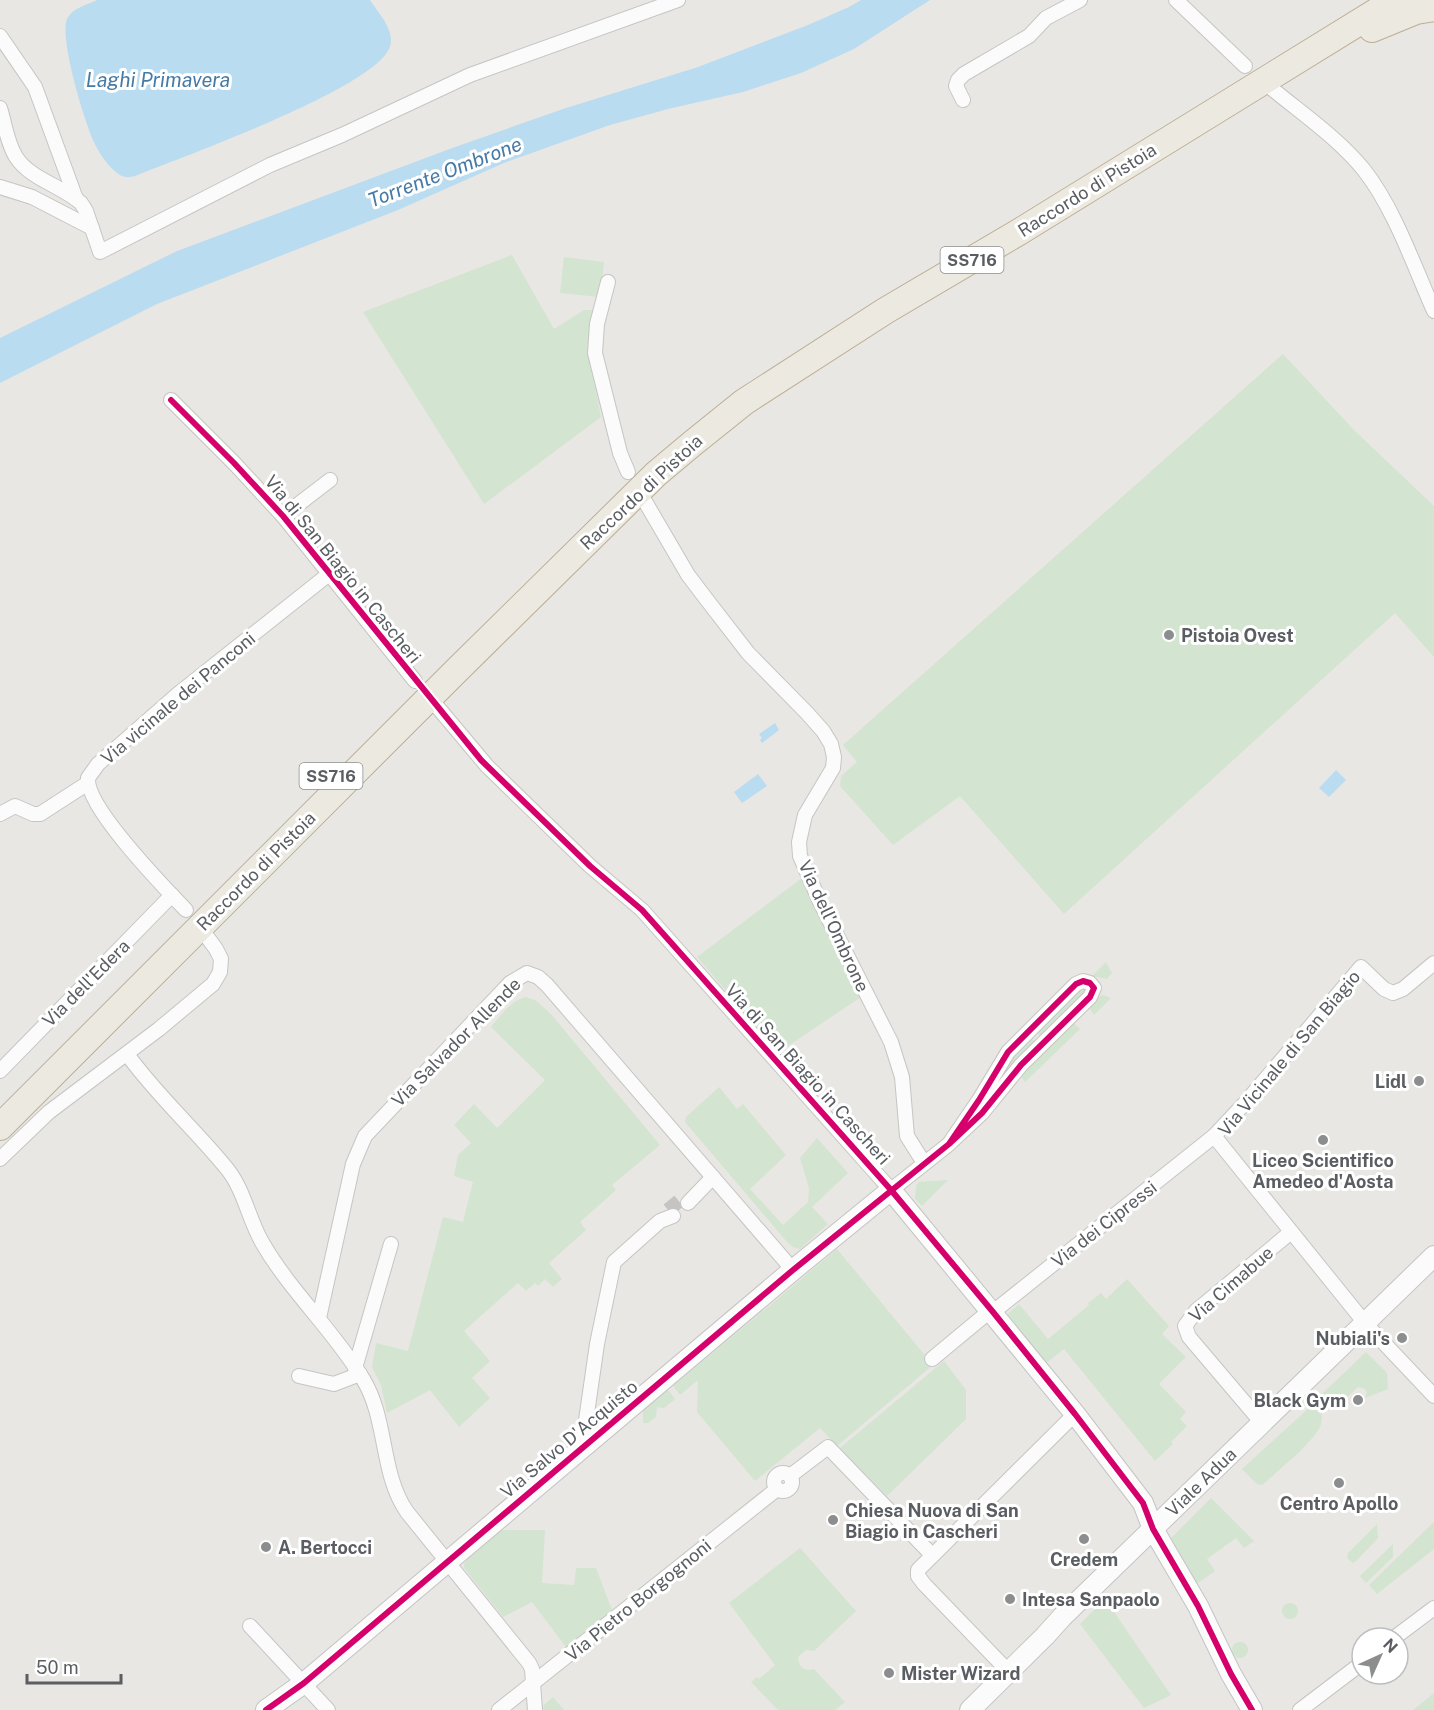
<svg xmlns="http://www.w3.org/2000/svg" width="1434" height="1710" font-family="'Public Sans',sans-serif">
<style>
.green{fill:#d3e4d0}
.water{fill:#badcf0}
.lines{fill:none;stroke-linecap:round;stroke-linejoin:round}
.street-tunnel{stroke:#c5c4c2;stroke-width:14;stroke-dasharray:14 7;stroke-linecap:butt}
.street-casing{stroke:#c5c5c4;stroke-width:16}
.secondary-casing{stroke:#c4c4c4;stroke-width:22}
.highway-casing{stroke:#bcae94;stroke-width:28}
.street{stroke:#fcfbfb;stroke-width:14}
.secondary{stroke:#fcfbfb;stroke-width:20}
.highway{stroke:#ece9e0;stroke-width:26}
.cycleway-casing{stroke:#fff;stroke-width:10}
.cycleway{stroke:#d6006c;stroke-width:6}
.poi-dot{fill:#8c8d8e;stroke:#fff;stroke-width:2}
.labels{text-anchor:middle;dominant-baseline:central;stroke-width:6;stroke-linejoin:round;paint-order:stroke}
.shield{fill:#fff;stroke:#8c8e90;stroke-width:1.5}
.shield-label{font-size:16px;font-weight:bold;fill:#5a5d61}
.street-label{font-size:18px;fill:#5a5d61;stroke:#fff}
.poi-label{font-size:18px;font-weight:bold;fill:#5a5d61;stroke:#fff;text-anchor:start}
.water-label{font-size:20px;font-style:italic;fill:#467aa6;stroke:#fff}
</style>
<rect width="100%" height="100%" fill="#e9e7e3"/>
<g class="green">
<path d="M512,255L554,329L584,310H593L589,356L601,417L484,504L363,312Z"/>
<path d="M564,257L604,262L600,297L560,293Z"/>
<path d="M1283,354L1354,430L1434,506V657L1395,613L1064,914L960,796L893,845L840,786L841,776L857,762L843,745Z"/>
<path d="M802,878L861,997L779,1052L697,957Z"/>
<path d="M1106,962L1112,973L1107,979L1092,976Z"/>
<path d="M1081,987L1090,989L1040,1037L1037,1031Z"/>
<path d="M1103,995L1111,998L1094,1015L1089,1007L1098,997Z"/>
<path d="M526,997L535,1000L550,1013L660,1145L612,1185L616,1190L580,1222L586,1230L549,1263L562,1279L553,1287L545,1279L538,1286L535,1283L526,1291L518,1283L464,1331L490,1361L472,1378L490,1398L459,1427L430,1390L387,1413L381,1385L372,1367L376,1343L408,1351L443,1217L463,1222L473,1182L454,1176L458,1155L471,1143L454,1125L474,1104L497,1128L545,1080L491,1027C501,1015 510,1001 526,997Z"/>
<path d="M1073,1022L1080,1029L1025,1082L1021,1076L1022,1072Z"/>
<path d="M1031,1036L1035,1043L988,1100L1008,1061Z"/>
<path d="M719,1087L737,1109L743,1104L786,1155L750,1189L783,1225L808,1202L809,1188L800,1158L817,1138L848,1173L812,1207L828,1224L800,1249L793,1247L787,1242L685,1122L686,1117Z"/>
<path d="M948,1180L922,1206L915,1199L916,1186L919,1182Z"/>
<path d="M837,1249L933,1365L837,1446L820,1428L755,1481L697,1412L698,1380L680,1395L673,1386Z"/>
<path d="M1127,1279L1169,1326L1162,1334L1186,1357L1159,1384L1186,1412L1180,1419L1187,1426L1171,1442L1173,1444L1155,1461L1064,1349L1045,1364L1007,1315L1019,1304L1048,1339L1089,1305L1088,1303L1101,1293L1106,1299Z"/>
<path d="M1366,1352L1387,1373L1388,1389L1365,1398L1367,1392L1365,1389L1358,1387C1348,1395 1333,1416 1322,1400L1323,1393Z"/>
<path d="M944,1361L966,1390V1419L887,1496L840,1448Z"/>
<path d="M668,1390L675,1399L664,1408L657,1407L656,1417L648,1423H643V1410Z"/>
<path d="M1311,1406H1317C1324,1412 1323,1425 1317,1432C1304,1450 1284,1465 1268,1480L1262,1485L1257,1484L1242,1469Z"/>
<path d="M1211,1498L1254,1541L1244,1548L1236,1538L1207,1559L1215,1571L1195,1585L1170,1539Z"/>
<path d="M1434,1522V1549L1377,1594L1369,1585Z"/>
<path d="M1377,1524L1378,1538L1356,1561L1353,1563L1347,1558L1348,1553Z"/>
<path d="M500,1530H545L542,1583L574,1585L576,1568H596L612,1610L566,1647L532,1602L503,1617L464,1568V1564L473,1553Z"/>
<path d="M1393,1544V1557L1366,1583L1360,1576Z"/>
<path d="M800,1548L856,1611L814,1651L806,1650L798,1657C798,1667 805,1672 814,1669L845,1702L835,1710H778L751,1682L757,1677L759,1679L775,1665L729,1603Z"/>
<path d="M1105,1599L1171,1695L1144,1708L1080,1624Z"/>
<circle cx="1290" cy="1611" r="8"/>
<circle cx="1240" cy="1650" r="8"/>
<path d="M1434,1693V1710H1413Z"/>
<path d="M553,1697L564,1710H544L543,1706Z"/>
</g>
<g class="water">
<path d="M97,0H370C379,14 397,32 389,49C371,89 183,157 135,176C131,177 126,178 122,176C110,170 98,152 93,140C84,120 59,38 67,19C72,8 87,5 97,0Z"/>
<path d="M861,0H930L854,49L801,73L743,92L668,109L610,125L504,163L398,210L157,304L0,383V338L177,251L455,147L563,109L698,67L808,25L849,7Z"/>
<path d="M775,723L779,730L762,743L760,740L762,738L759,734Z"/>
<path d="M1336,770L1346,780L1329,797L1319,788Z"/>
<path d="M758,774L767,786L742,803L734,792Z"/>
</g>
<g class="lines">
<path class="street-tunnel" d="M668,1210L684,1197"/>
<defs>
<g id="street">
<path d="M1176,0L1245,66"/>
<path d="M0,36L35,87L76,199"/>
<path d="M1270,87C1301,113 1338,138 1364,170C1394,208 1414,266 1434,311"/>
<path d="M963,100L956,86L958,80L964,74L1029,36L1046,18L1080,0"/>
<path d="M0,108C5,124 7,143 16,157C30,179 62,186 81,203L86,211L100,252L270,165L342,135L470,75L678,0"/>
<path d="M0,187L32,197L92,228"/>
<path d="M608,282L597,324L595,353L620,453L628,472"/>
<path d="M171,400L234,463L283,516L415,681"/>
<path d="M643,498L688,575L707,600L748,653L807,713L823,731L831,744L834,757L833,768L805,815L799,842L800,856L820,902L891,1042L902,1077L907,1136L924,1163"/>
<path d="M283,516L330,480"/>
<path d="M435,704L487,766L590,866L642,910L891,1190L949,1144L982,1113L1021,1065L1090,997L1094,988L1090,983L1083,981L1076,984L1008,1052L979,1100L949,1144"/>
<path d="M0,814L15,806L33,814H40L88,783"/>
<path d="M186,910C164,887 86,807 88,778L98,764L178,694L329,574"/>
<path d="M127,1054C157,1096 196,1130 228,1170C245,1192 249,1221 263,1244C291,1292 334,1331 363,1379C388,1420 380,1473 407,1512L529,1663L532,1669L535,1710"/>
<path d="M0,1071L172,895"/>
<path d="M1214,1136L1365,1323L1434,1396"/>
<path d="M0,1159L49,1112L159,1029L213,984L220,972L221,959L216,949L205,934"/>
<path d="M688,1203L713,1177"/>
<path d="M993,1312L1214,1136L1245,1103L1361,967L1384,989L1393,993L1403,989L1434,963"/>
<path d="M319,1318L353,1164L365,1136L510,983L527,973L538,977L547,985L793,1270"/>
<path d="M932,1359L991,1310"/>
<path d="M355,1368L391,1244"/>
<path d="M299,1376L334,1384L360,1374"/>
<path d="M1262,1423L1189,1337L1185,1326L1196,1311L1291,1232"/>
<path d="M582,1448L597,1344L614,1262L660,1221L673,1216"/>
<circle cx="783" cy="1482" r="9"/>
<path d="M790,1476L828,1447L932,1555"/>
<path d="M250,1626L328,1710"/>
<path d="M1394,1638L1434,1608"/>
<path d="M1009,1672L924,1584L918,1576V1570L1075,1414"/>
<path d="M499,1710L777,1489"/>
<path d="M1300,1710L1362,1663"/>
</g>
<g id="secondary">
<path d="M266,1710L304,1683L793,1270L891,1190L1075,1414L1143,1503L1153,1529L1198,1606L1231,1674L1252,1710"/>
<path d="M970,1710L1045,1636L1063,1616L1434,1256"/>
</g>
<g id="highway">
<path d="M1372,29L1416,11L1434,8"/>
<path d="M0,1127L454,673L656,474L693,443L744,402L885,311L1019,232L1395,0"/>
</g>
</defs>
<use href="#street" class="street-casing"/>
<use href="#secondary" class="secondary-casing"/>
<use href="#highway" class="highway-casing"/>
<use href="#street" class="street"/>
<use href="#secondary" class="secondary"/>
<use href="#highway" class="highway"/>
<defs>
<g id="cycleway">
<path d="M171,400L234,463L283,516L481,760L590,866L642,910L891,1190L993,1312L1075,1414L1143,1503L1153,1529L1198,1606L1231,1674L1252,1710"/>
<path d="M266,1710L304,1683L793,1270L949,1144L982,1113L1021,1065L1090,997L1094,988L1090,983L1083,981L1076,984L1008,1052L979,1100L949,1144"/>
</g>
</defs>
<use href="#cycleway" class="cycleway-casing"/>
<use href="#cycleway" class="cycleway"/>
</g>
<g class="poi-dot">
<circle cx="1169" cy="635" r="6"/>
<circle cx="1419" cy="1081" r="6"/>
<circle cx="1323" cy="1140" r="6"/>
<circle cx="1402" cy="1338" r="6"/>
<circle cx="1358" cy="1400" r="6"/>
<circle cx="1339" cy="1483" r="6"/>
<circle cx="833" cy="1520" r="6"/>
<circle cx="1084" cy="1539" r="6"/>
<circle cx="266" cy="1547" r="6"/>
<circle cx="1010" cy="1599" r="6"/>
<circle cx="889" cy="1673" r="6"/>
</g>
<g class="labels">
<g class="shield">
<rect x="940.5" y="247" width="63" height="26" rx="4.5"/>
<rect x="299.5" y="763" width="63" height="26" rx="4.5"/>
</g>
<g class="shield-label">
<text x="972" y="260">SS716</text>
<text x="331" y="776">SS716</text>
</g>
<g class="street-label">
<text transform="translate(1087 190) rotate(-32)">Raccordo di Pistoia</text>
<text transform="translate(641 492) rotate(-43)">Raccordo di Pistoia</text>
<text transform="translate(343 569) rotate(51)">Via di San Biagio in Cascheri</text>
<text transform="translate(178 698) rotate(-40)">Via vicinale dei Panconi</text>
<text transform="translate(256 871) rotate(-45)">Raccordo di Pistoia</text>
<text transform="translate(834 926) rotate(65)">Via dell'Ombrone</text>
<text transform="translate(86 983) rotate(-45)">Via dell'Edera</text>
<text transform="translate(456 1042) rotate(-45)">Via Salvador Allende</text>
<text transform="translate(1289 1053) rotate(-50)">Via Vicinale di San Biagio</text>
<text transform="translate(808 1074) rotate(48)">Via di San Biagio in Cascheri</text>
<text transform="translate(1104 1224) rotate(-38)">Via dei Cipressi</text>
<text transform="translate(1231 1284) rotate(-41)">Via Cimabue</text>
<text transform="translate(569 1439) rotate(-40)">Via Salvo D'Acquisto</text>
<text transform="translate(1201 1482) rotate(-44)">Viale Adua</text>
<text transform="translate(638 1600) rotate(-39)">Via Pietro Borgognoni</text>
</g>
<g class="poi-label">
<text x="1181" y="635">Pistoia Ovest</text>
<text x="1407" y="1081" text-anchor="end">Lidl</text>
<text x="1323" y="1160" text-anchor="middle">Liceo Scientifico<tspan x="1323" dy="21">Amedeo d'Aosta</tspan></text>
<text x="1390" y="1338" text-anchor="end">Nubiali's</text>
<text x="1346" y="1400" text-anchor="end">Black Gym</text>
<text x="1339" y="1503" text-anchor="middle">Centro Apollo</text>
<text x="845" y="1510">Chiesa Nuova di San<tspan x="845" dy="21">Biagio in Cascheri</tspan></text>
<text x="278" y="1547">A. Bertocci</text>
<text x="1084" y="1559" text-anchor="middle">Credem</text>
<text x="1022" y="1599">Intesa Sanpaolo</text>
<text x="901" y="1673">Mister Wizard</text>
</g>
<g class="water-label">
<text x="158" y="80">Laghi Primavera</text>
<text transform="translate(445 172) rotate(-21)">Torrente Ombrone</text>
</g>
</g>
<g transform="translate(1380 1656) rotate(45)"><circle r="28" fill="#ffffff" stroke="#bdbec0" stroke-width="1.5"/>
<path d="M0-4.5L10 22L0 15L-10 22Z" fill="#8c8d8e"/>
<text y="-9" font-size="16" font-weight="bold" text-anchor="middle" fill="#5a5d61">N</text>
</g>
<path d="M27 1674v9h94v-9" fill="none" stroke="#5a5d61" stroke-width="3"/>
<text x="36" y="1674" font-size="18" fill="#5a5d61" stroke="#ffffff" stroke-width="4.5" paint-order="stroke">50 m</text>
</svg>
